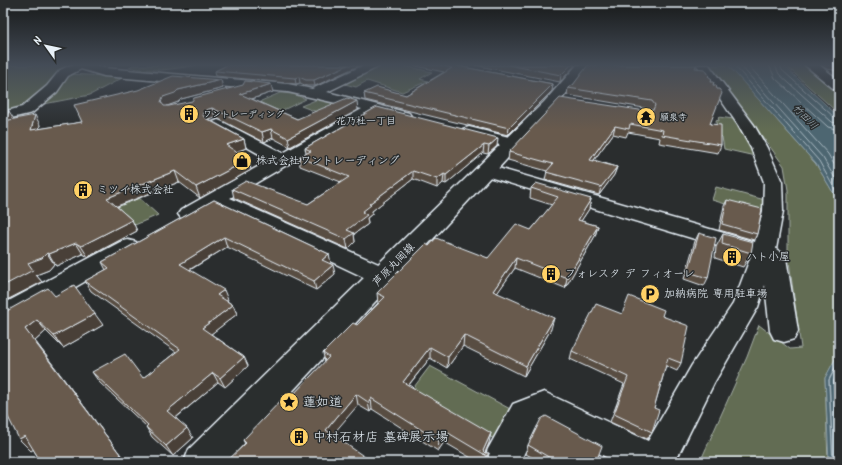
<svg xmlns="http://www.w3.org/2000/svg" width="842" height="465" font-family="Kalam,'Klee One',sans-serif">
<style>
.green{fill:#626c53;stroke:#a5aea6}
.water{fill:#4d6671;stroke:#8b9ea7}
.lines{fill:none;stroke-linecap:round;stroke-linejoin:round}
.shore-far1{stroke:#aab9c2;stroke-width:1}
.shore{stroke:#aab9c2;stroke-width:1.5}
.minor-casing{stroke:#e8f1f8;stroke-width:3}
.major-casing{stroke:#e8f1f8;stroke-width:3}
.minor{fill:#2a2d2e;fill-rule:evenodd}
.major{fill:#2a2d2e;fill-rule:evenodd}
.wall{fill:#594d43;stroke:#e8f1f8}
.shaded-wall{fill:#483f37;stroke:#e8f1f8}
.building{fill:#675a4e;stroke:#e8f1f8}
.labels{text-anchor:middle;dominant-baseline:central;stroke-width:3;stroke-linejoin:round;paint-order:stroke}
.far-poi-label{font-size:9px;fill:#e8f1f8;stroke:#2a2d2e;text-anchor:start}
.far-water-label{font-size:10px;font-style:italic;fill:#aab9c2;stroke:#2a2d2e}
.far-neighbourhood-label{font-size:10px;fill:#e8f1f8;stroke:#2a2d2e}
.poi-label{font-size:11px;fill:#e8f1f8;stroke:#2a2d2e;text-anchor:start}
.street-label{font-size:11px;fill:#e8f1f8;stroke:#2a2d2e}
.near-poi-label{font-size:13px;fill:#e8f1f8;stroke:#2a2d2e;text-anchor:start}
</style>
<rect width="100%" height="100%" fill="#2a2d2e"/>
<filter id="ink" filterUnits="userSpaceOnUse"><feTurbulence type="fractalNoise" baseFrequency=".025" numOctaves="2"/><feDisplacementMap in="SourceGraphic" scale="8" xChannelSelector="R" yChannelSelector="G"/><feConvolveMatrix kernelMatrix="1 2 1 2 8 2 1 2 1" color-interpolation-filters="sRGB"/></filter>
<g filter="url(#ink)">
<g class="green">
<path d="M3,65H71L69,74L124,77L90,95L3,112Z"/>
<path d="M133,65H197C174,69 152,73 129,67Z"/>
<path d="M383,65H401L432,72L420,79L428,81L402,92L367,81L356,87L345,84Z"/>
<path d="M710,65H728L816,164L834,194L839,210V352L825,378L828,462H700L747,357L759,325L790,349L801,348L788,254V190L784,166Z"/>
<path d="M785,65H804L839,93V114Z"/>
<path d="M280,93L293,94L306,99L283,110L277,112L260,104L261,101Z"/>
<path d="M318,99L345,107L325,115L301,106Z"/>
<path d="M718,117L734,119L755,156L724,149L722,137L717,133L716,120L719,121Z"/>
<path d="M716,187L765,200L763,215L712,200Z"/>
<path d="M137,196L158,215L135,225L115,204Z"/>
<path d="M430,366L512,410L496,440L411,391Z"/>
</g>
<g class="water">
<path d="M728,65H783L839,117V210L834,194L816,164Z"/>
<path d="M839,352V462H829L825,378Z"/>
</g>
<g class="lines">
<g class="shore-far1">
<path d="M734,65L819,161L839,197"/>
<path d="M740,65L823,158L839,185"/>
<path d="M748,65L828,154L839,173"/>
<path d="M769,65L775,78L828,127L839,130"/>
<path d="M775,65L779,74L832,122L839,124"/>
<path d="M780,65L782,70L835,118L839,119"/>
</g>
<g class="shore">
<path d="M833,462L829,380L839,361"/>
<path d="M838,462L834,381L839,371"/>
</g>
<defs>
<g id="minor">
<path d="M71,65H93L105,68L288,84L312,89L364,65H380L378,67L327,92L409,113L411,116L409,119L404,120L376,113L230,198L392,270L395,276L392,282L383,285L374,282L216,207C204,213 194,222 181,218L178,214L181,210L270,160L213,128L210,125L213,122L218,120L223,122L283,153L362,109L288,92L104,76L81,69L68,76L57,92L32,113L3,120V112L22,107L47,86L60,70Z"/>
<path d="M697,65H709L754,125L767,148L782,182L783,211L776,249L782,253L786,258L798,331L794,339L784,342L774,339L770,331L765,285L758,307L714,383L675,462H615L543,423L537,426L520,462H483L488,449L513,404L544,392L648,441L692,365L733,304L751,256L479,174L476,170L479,166L485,165L491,166L755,242L763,211L764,182L751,148L738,125Z"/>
<path d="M805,65H819L839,80V90L834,89Z"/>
<path d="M469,127L517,139L519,143L517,147L511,148L463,135L461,132L463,129Z"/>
<path d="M128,240L136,242L139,247L136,252L13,323L3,326V304L120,242Z"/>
</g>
<path id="major" d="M577,65H590L554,108L227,462H184L189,449L544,102Z"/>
</defs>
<use href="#minor" class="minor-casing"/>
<use href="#major" class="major-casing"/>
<use href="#minor" class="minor"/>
<use href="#major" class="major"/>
</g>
<g class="wall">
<path d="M227,65H360L315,86H307L300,83L296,84L216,76L215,71Z"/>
<path d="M411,65H457L458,66L553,84L552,91L508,135L365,100L364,93L406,95L444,72Z"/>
<path d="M474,65H575L560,82Z"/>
<path d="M821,65H839V71L827,69Z"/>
<path d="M696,68L708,76L713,85L710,124L721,145L718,153L659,143L660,138L628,132L626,137L613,134L594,160L617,167L614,175L599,195L545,180L547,171L508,160L509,152L651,110L649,109L644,108L567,95L568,88L573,85Z"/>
<path d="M223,88L181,99L178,102L166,106H169L273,92L252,99L297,119L358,110L290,147L273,138L264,142L215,117L208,119L244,139L246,148L237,152L248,160L251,170L200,198L179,182L117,207L132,220L137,231L88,257L83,254L56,266L54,264L49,270L36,275L42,282L3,302V251L5,250L14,119L40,125L39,129L82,122Z"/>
<path d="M377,107L497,146L488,154L483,153L446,184L443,183L437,188L413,179L372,211V214L367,218L368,224L354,234L355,242L348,249L234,198L232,189L308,204L341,182L300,166L299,157L306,153L305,148Z"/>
<path d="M531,188L591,199L589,209L581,221L598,226L595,236L565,288L515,268L497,293L551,329L524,376L463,346L447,368L430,358L409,385L489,443L485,453H489L487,462H478L444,442L438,451L372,409L370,412L358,405L245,444L243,440L291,397L325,362L323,353L357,325L378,303L377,293L429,246L488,258L531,230L552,205L530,198Z"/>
<path d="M214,200L329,254L330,263L335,274L316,290L227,247L190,270L228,300L227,301L233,305L237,314L211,334L244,357L248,366L225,387L218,382L176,418L193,438L173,456L152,437L146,427H147L99,382L92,372L143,378L176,352L91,291L85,281L106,270L102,262Z"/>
<path d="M727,200L757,234L754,240L719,230L724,206Z"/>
<path d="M699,233L708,278L704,286L684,279L695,241Z"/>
<path d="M723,234L751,253L743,267L715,258L716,247Z"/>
<path d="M55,296L103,325L63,348L46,331L35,341L126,462H41L33,449L31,451L4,384L3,313Z"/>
<path d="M622,314L662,316L681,363L677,371L666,366L654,408L652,432L647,439L610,422L624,384L570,359L572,351Z"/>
<path d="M528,445L596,462H540L526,454Z"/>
</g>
<g class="shaded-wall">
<path d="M348,65H360L315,86L314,80Z"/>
<path d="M571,65H575L560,82L561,75Z"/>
<path d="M299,77L300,83L296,84L295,78Z"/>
<path d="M221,80L223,88L181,99L178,102L167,106L164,111L161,102L163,97L178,90Z"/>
<path d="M271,84L273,92L242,102L240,94Z"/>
<path d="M553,84L552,91L508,135L509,128Z"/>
<path d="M357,101L358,110L290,147L288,138Z"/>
<path d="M212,108L215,117L208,119L204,123L202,114L206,110Z"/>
<path d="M9,111L15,121H4Z"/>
<path d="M35,115L40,125L36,140L31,130Z"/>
<path d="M615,126L613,134L588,168L590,160Z"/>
<path d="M271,129L273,138L264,142L262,132Z"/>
<path d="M498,138L497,146L488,154L489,146Z"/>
<path d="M244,139L246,148L229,155L226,145Z"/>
<path d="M484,145L483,153L446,184V175Z"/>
<path d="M248,160L251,170L200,198L196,187Z"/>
<path d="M617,167L614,175L599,195L601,187Z"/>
<path d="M175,171L179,182L112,208L107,198Z"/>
<path d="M413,171V179L372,211V214L367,218L368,224L354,234L355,242L348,249L346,239L347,230L369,204Z"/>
<path d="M444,174L443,183L437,188V179Z"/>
<path d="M591,199L589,209L575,230L578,220Z"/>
<path d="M132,220L137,231L88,257L81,246Z"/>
<path d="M598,226L595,236L565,288L567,278Z"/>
<path d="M224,237L227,247L184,273L180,264Z"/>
<path d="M76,243L83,254L56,266L49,254Z"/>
<path d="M47,253L54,264L49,270L36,275L42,282L3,302V286L28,263Z"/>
<path d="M329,254L331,263L324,269L322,260Z"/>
<path d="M516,258L515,268L491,302L493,291Z"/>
<path d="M333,265L335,274L316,290L314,281Z"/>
<path d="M224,290L228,300L221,305L217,295Z"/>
<path d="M233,305L237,314L206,338L202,328Z"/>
<path d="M95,314L103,325L63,348L54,336Z"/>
<path d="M554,318L551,329L524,376L526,366Z"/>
<path d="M37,320L46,331L35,341L126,462H117L25,329Z"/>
<path d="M464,335L463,346L447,368L448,357Z"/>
<path d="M430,347V358L403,392V382Z"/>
<path d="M244,357L248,366L225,387L220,378Z"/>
<path d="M213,373L218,382L173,420L167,411Z"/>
<path d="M356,394L358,405L328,440L326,430Z"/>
<path d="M371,398L372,409L370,412L368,402Z"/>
<path d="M187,428L193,438L173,456L166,446Z"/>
<path d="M445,431L444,442L438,451L439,441Z"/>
<path d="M491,433L489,443L484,455L483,451Z"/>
<path d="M25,436L37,447L31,451L19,439Z"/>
<path d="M489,453L487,462H486L487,456Z"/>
</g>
<g class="building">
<path d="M227,65H348L314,80H306L299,77L295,78L215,71Z"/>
<path d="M440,65H457L458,66L553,84L509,128L364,93L377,87L406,95L452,68Z"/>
<path d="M508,65H571L561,75Z"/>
<path d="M588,65H696L695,68L705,69L709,75L708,76L712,79L711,82H714L713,85H716L717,89H719L722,93L710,124L721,125V145L662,135L663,130L630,124L629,129L615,126L590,160L617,167L601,187L546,172L553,164L509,152L560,98L646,111L653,110L655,105L652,101L568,88L573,85Z"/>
<path d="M173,76L221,80L178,90L175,93L163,97L161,102L164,106H169L192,101L194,98L243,85L245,81L271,84L240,94L297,119L347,98L357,101L288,138L271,129L262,132L212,108L206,110L202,114L205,118L244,139L226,145L248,160L196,187L175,171L107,198L132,220L81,246L76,243L49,254L47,253L42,258L28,263L33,270L3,286V251L5,250L3,246V112L9,111L4,121L35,115L31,130L82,122L74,105L138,90Z"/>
<path d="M377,107L498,138L489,146L484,145L446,175L444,174L437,179L413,171L369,204L371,205L362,212L367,215L347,230L354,233L346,239L232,189L246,181L308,204L349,177L299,157L311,151L305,148Z"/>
<path d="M536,183L591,199L578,220L598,226L567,278L516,258L493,291L554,318L526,366L464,335L448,357L430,347L403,382L491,433L483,451L485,453H489L487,456L445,431L439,441L371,398L368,402L356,394L326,430L372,462H226L246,443L243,440L287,394L291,397L329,357L323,353L353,323L357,325L385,297L377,293L426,244L429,246L436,238L488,258L516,224L531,230L558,197L531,188Z"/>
<path d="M214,200L329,254L322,260L333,265L314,281L224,237L180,264L224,290L217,295L233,305L202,328L244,357L220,378L213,373L167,411L187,428L166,446L146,427L148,425L92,372L125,354L143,378L180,349L85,281L109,268L102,262Z"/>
<path d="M727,200L762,209L757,234L722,224Z"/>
<path d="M699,233L716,238L708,278L688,272Z"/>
<path d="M723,234L753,242L751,253L722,244Z"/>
<path d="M74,285L95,314L54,336L37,320L25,329L123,458L117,462H41L25,436L19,439L3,407V385L4,384L3,382V313L48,288L55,296Z"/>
<path d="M629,296L664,310L662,316L689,326L681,363L668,358L654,408L659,410L652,432L614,414L628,377L572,351L596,304L622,314Z"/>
<path d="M546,416L602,446L596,462H557L528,445L541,419Z"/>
</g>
</g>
<linearGradient id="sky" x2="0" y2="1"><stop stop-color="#171919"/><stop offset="0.5" stop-color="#444c57"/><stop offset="1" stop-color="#444c57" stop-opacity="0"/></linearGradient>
<rect width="842" height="130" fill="url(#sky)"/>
<defs>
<symbol id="building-disc" viewBox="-11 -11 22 22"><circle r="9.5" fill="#ffd166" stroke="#2a2d2e"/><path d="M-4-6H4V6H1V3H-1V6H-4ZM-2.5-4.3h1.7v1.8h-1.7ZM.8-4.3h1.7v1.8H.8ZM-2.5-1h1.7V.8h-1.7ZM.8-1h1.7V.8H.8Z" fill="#111"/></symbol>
<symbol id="temple-disc" viewBox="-11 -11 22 22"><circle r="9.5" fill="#ffd166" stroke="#2a2d2e"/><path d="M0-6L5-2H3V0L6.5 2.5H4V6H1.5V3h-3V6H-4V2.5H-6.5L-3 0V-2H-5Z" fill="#111"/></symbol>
<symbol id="shop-disc" viewBox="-11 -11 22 22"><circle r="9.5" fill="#ffd166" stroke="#2a2d2e"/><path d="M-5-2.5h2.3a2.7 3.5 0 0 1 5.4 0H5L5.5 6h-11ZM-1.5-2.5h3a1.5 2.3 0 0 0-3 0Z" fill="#111"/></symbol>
<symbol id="parking-disc" viewBox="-11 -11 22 22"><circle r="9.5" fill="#ffd166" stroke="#2a2d2e"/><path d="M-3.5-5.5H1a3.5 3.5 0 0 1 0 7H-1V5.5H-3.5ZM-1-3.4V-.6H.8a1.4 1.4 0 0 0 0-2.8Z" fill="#111"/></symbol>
<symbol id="sight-disc" viewBox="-11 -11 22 22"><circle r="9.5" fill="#ffd166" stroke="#2a2d2e"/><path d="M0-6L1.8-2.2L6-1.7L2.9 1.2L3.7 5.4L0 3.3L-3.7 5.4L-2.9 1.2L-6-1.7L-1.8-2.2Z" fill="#111"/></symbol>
</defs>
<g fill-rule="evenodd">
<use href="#building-disc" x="178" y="103" width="22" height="22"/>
<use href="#temple-disc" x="635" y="106" width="22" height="22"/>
<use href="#shop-disc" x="231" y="150" width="22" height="22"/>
<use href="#building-disc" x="72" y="179" width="22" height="22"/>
<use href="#building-disc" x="721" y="246" width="22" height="22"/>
<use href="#building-disc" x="540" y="263" width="22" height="22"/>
<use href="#parking-disc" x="639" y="283" width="22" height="22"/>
<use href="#sight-disc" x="278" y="391" width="22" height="22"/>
<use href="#building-disc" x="288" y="426" width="22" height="22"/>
</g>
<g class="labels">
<g class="far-poi-label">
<text x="203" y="114">ワントレーディング</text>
<text x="660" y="117">願泉寺</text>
</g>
<g class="far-water-label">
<text transform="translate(805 117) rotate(45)">竹田川</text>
</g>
<g class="far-neighbourhood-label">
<text x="366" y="121">花乃杜一丁目</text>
</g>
<g class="poi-label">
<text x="256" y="161">株式会社ワントレーディング</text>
<text x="97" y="190">ミツイ株式会社</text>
<text x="746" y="257">ハト小屋</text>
<text x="565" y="274">フォレスタ デ フィオーレ</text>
<text x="664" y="294">加納病院 専用駐車場</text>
</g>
<g class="street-label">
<text transform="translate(394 265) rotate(-46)">芦原丸岡線</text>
</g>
<g class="near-poi-label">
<text x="303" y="402">蓮如道</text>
<text x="313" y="437">中村石材店 墓碑展示場</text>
</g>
</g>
<rect width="842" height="465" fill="none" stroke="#2a2d2e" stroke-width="16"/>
<rect x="8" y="8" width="826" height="449" fill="none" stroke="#e8f1f8" stroke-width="1.5" filter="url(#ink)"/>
<g transform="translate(46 46) rotate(303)" stroke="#2a2d2e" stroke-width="3" paint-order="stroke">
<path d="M0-3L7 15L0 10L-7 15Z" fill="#e8f1f8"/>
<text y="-6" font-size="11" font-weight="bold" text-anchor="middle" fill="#e8f1f8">N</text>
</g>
</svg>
